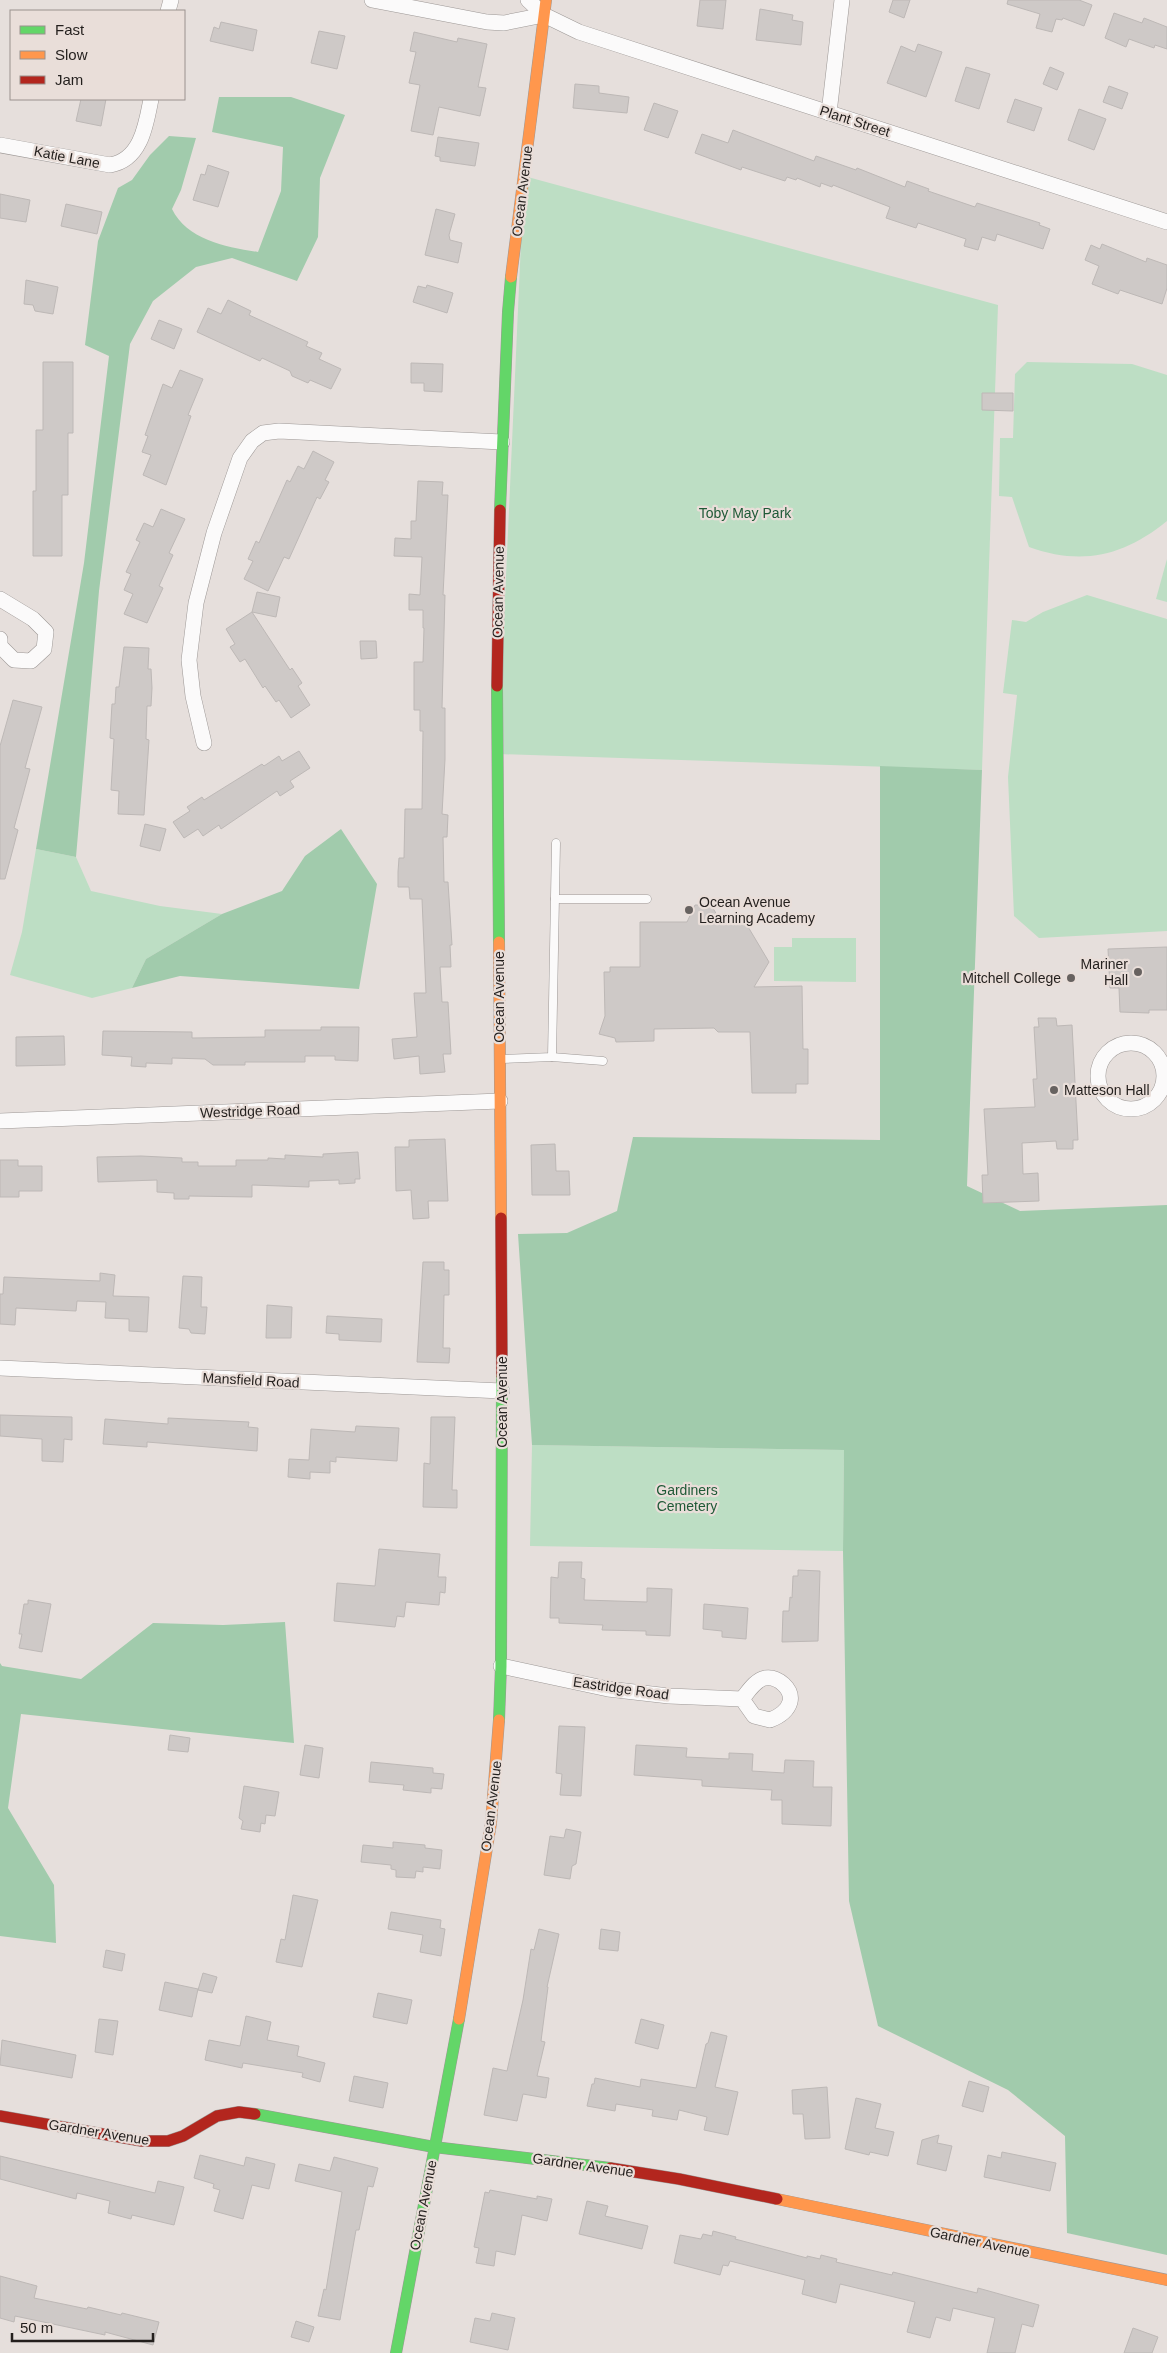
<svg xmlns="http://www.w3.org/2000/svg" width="1167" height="2353" font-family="Arial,sans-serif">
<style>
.green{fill:#bddec4}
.forest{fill:#a1cbac}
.building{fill:#cec9c7;stroke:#bdb8b6}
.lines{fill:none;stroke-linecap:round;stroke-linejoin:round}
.lane-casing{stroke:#9d9896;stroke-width:9}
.street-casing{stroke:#9d9896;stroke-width:16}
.fast-casing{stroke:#9d9896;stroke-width:12}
.slow-casing{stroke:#9d9896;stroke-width:12}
.jam-casing{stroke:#9d9896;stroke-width:12}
.lane{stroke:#fbfafa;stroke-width:8}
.street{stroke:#fbfafa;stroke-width:15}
.fast{stroke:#63d668;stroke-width:11}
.slow{stroke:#ff974d;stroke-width:11}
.jam{stroke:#b3261e;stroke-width:11}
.poi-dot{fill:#676260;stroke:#e9ded9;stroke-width:2}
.labels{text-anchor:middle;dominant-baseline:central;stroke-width:4.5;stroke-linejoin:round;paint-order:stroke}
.street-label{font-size:14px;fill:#231f1d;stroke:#e9ded9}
.park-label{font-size:14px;fill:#1f5a37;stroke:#e9ded9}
.poi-label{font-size:14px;fill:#231f1d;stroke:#e9ded9;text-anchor:start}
</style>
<rect width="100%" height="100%" fill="#e6dfdc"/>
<g class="green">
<path d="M524,176L998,305L982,770L498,754Z"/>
<path d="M1027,362L1132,364L1167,375V521C1124,556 1082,566 1029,547L1012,497L999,496L1000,438H1013L1015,374Z"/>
<path d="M1167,559V602L1156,599Z"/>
<path d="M1087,595L1167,619V931L1039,938L1014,916L1008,777L1017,695L1003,693L1012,620L1026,622L1043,612Z"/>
<path d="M36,849L76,857L91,891L160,906L222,914L146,959L132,988L92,998L10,975L22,932Z"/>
<path d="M792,938H856V982L774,981V947H792Z"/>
<path d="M532,1445L844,1450L843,1551L530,1546Z"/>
</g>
<g class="forest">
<path d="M219,97H291L345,115L320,178L318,237L297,281L232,258L196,267L153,301L130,344L99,591L76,857L36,849L84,563L109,356L85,345L98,241L118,188L132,180L150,155L169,136L196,138L181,190L172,209C187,240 226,247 258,252L281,191L283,147L212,132Z"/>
<path d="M880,766L982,770L967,1186L1020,1211L1167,1205V2255L1067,2233L1065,2136L1008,2090L878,2026L849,1901L843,1551L844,1450L532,1445L518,1234L567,1233L617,1211L633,1137L880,1140Z"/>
<path d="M341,829L377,884L359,989L180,976L132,988L146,959L222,914L282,891L305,856Z"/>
<path d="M285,1622L294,1743L21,1714L8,1808L54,1885L56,1943L0,1936V1663L2,1666L81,1679L153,1623L223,1625Z"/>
</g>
<g class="building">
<path d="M700,0H726L723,29L697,26Z"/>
<path d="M893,0H910L904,18L889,12Z"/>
<path d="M1008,0H1079L1092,5L1084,26L1063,18L1062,20L1056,19L1052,32L1036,28L1040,14L1007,4Z"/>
<path d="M760,9L793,15L792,20L803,22L801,45L756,40Z"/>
<path d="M1114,13L1142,23L1144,18L1167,27V49L1155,45L1154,48L1129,39L1126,47L1105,38Z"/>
<path d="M221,22L257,30L253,51L210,41L214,27L219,29Z"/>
<path d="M319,31L345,36L337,69L311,63Z"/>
<path d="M414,32L457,42L458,38L487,44L478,87L486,88L480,116L439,107L433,135L411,131L420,85L409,83L416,52L410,51Z"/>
<path d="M918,44L942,52L926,97L887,83L901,46L915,52Z"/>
<path d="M966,67L990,74L979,109L955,101Z"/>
<path d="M1050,67L1064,73L1057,90L1043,84Z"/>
<path d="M575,84L599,86V93L629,97L627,113L573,108Z"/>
<path d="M1109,86L1128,93L1122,109L1103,102Z"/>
<path d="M81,99H106L101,126L76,121Z"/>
<path d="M1015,99L1042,108L1034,131L1007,122Z"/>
<path d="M654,103L678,111L668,138L644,130Z"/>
<path d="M1079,109L1106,119L1094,150L1068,140Z"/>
<path d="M733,130L814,161L816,156L856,170L857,168L905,187L907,181L929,189L928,191L975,207L977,203L1040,223L1039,225L1050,229L1043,249L997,234L995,241L982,237L978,250L964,246L966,239L918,223L916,228L886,218L890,207L833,185L832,187L821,183L820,187L797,178L796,180L787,177L785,181L742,167L741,170L695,153L702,134L728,143Z"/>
<path d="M438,137L479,143L475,166L440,161V157L435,156Z"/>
<path d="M208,165L229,172L218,207L193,200L201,174L205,175Z"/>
<path d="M0,194L30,200L26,222L0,218Z"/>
<path d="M66,204L102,212L97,234L61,226Z"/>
<path d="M436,209L455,214L449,235L450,240L462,243L458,263L425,255Z"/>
<path d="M1102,244L1146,262L1147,258L1167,265V288L1162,304L1120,290L1118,294L1092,284L1099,266L1085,260L1091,245L1100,249Z"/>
<path d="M26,280L58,287L53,314L35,311L33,305L24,304Z"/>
<path d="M427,285L453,293L447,313L413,302L418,286L426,288Z"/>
<path d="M228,300L251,311L249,315L308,342L306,346L322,353L319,359L341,369L331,389L310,380L308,383L292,376L290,371L262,358L260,361L197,332L208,308L221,314Z"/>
<path d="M159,320L182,329L174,349L151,339Z"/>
<path d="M43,362H73V433H68V495H62V556H33V491H36V430H43Z"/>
<path d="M411,363L443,364L442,392L424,391V383H411Z"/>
<path d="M180,370L203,379L188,415L191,416L166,485L143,475L151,455L142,452L148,436L145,435L163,384L172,388Z"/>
<path d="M982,393H1013V411L982,410Z"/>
<path d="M313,451L334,462L325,480L329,482L320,499L317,497L289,559L284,557L268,591L244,579L253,561L248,559L256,541L259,543L287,480L290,482L298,466L304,469Z"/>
<path d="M418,481L443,482L442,495H448L443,595H445L442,708H445V759L442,814L448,815L447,837H443L444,882H448L452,945H450L451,967H440L442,1002H448L451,1054H443L445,1072L420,1074L419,1056L394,1059L392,1039L417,1037L414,993H426L422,899H410L409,887H398V872L399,858H404L405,809H422L423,731H420V710H414V662H423L424,628H423V610H409V594L420,595L422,557L394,556L395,538L411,539V521H416Z"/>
<path d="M161,509L185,519L169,553L173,555L159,586L163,588L147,623L124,614L133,594L124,590L131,574L126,572L140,542L136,540L144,523L153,527Z"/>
<path d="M257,592L280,597L276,617L252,612Z"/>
<path d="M252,612L290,670L292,668L302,683L298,686L310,705L291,718L279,700L276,702L265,686L263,688L245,659L240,662L230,647L235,644L226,629Z"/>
<path d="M360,641H376L377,658L361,659Z"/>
<path d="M124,647L149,648L148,669H151L152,688L151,706H147L146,739L149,740L144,815L118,814L119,791L111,790L114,739L110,738L112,704H115L116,687H119Z"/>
<path d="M13,700L42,707L25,768L30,769L14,828L18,830L5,879H0V746Z"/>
<path d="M299,751L310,768L290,781L294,787L280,796L277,791L221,829L219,825L203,836L198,829L184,838L173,822L190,811L187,807L202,797L204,800L262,764L264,766L279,756L282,761Z"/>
<path d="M145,824L166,829L160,851L140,846Z"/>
<path d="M695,905H711L717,915H741L769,962L754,987L802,986L803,1049H808V1084H796V1093H752L750,1032H718L714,1028L654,1029V1041L616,1042L615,1038L599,1034L605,1016L604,972H610V967H640V922H687Z"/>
<path d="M1167,947V1010H1149V1013L1120,1012L1119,988H1110L1108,949Z"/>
<path d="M1038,1018H1056L1057,1026L1072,1025L1078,1140H1073V1149H1057L1056,1141L1022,1143L1023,1174L1038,1173L1039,1201L983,1203L982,1175H988L984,1109L1035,1107L1033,1079H1037L1034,1027H1039Z"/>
<path d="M321,1027H359L358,1061L335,1060V1056H305V1062H245V1065H213L205,1059L172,1058V1064L146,1063V1067L131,1066L132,1057L102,1055L103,1031L192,1032V1038L265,1037V1030H321Z"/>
<path d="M64,1036L65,1065L16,1066V1037Z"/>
<path d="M445,1139L448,1201H428L429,1218L413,1219L411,1190L396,1191L395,1147H409V1140Z"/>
<path d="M555,1144L556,1171H569L570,1195H532L531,1145Z"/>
<path d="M358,1152L360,1179H355V1183L339,1184V1180L309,1181V1187L252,1185V1197L189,1196V1199H174V1193L157,1192V1180L98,1182L97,1157L141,1156L182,1158V1162H198V1166H236V1160H268V1158L285,1159V1155L323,1157V1154Z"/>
<path d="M0,1160H18V1166H42V1191H19V1197H0Z"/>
<path d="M423,1262H444V1270H449V1295H444L443,1348H450L449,1363L417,1362Z"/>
<path d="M100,1273L115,1275L113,1296L149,1297L147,1332L129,1331V1319L105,1318L106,1302L77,1301L76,1311L16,1308L15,1325L0,1324V1294H3L4,1277L100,1281Z"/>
<path d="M183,1276L202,1277L201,1307H207L205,1334L191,1333L189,1329L179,1328Z"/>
<path d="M267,1305L292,1307L291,1338H266Z"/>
<path d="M327,1316L382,1319L381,1342L339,1340V1334L326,1333Z"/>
<path d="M0,1415L72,1417V1440L64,1439L63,1462L42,1461V1439L0,1436Z"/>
<path d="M431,1417H455L452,1490H457V1508L423,1507L424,1463L430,1464Z"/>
<path d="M168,1418L249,1422L248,1427L258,1428L257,1451L147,1442V1447L103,1444L105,1419L168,1424Z"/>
<path d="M356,1426L399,1428L397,1461L336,1457V1462L330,1461V1473L310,1472V1479L288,1477L289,1459L309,1460L311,1429L355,1432Z"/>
<path d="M379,1549L440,1554L438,1577H446L445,1593L440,1592L439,1605L406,1602L404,1617L397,1616L395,1627L334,1621L337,1583L375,1586Z"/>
<path d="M559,1562H582L581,1578L585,1579L584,1600L647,1602V1588L672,1589L670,1636L646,1635V1631L602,1630L603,1625L559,1623V1618H550L551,1577L558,1578Z"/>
<path d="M798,1570L820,1571L818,1641L782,1642L783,1611H789L790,1597L792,1598L793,1576H798Z"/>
<path d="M28,1600L51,1604L42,1652L19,1648L22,1634H19L24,1604H28Z"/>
<path d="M704,1604L748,1608L746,1639L722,1637V1631L703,1629Z"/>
<path d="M559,1726L585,1727L581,1796L560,1795L562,1774L556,1773Z"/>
<path d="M170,1735L190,1738L188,1752L168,1750Z"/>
<path d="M305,1745L323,1748L319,1778L300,1775Z"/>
<path d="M636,1745L687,1748L686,1757L729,1759V1753L753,1754L752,1771L784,1773L785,1760L814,1761L813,1787H832L831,1826L782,1824V1800H771L772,1790L702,1786V1780L634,1775Z"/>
<path d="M371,1762L433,1768V1773L444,1774L442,1789L431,1788V1793L403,1790L404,1785L369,1782Z"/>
<path d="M244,1786L279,1792L275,1816L266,1815L265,1824L261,1823L260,1832L241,1829L243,1821L239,1818Z"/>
<path d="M566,1829L581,1832L576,1864L572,1866L570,1879L544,1875L550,1836L564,1838Z"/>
<path d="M393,1842L425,1845V1848L442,1850L440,1869L423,1867V1872L416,1871L415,1878L396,1877V1870L391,1869V1865L361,1862L363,1845L393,1848Z"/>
<path d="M293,1895L318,1900L302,1967L276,1962L281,1939L285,1940Z"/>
<path d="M391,1912L441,1920L440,1928L445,1929L441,1956L420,1952L423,1935L388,1929Z"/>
<path d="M539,1929L559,1934L547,1987H548L541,2041L545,2042L537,2076L549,2078L546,2098L523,2094L517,2121L484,2115L493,2068L507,2071L523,2000L531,1949L534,1950Z"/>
<path d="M601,1929L620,1932L618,1951L599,1949Z"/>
<path d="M106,1950L125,1954L122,1971L103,1967Z"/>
<path d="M203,1973L217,1977L212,1993L198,1990Z"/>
<path d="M165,1982L198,1989L192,2017L159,2010Z"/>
<path d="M378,1993L412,2000L407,2024L373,2017Z"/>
<path d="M246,2016L271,2022L267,2040L299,2046L297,2056L325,2063L320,2082L302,2077L303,2073L243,2063L242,2068L205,2060L209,2040L240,2046Z"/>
<path d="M99,2019L118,2021L113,2055L95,2052Z"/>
<path d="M641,2019L664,2025L658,2049L635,2043Z"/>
<path d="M711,2032L727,2036L715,2087L738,2092L728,2135L704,2130L707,2117L679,2110L677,2120L652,2116L653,2110L616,2104L615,2111L587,2106L592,2084H594L595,2078L640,2087L641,2079L696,2088L706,2044L708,2043Z"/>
<path d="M2,2040L76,2055L72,2078L0,2065Z"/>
<path d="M354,2076L388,2083L383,2108L349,2101Z"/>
<path d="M969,2081L989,2087L983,2112L962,2106Z"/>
<path d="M827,2087L830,2138L805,2139L803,2114H793L792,2090Z"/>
<path d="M856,2098L881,2104L875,2128L894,2132L888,2156L870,2152L869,2155L845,2149Z"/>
<path d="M939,2135L937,2143L952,2146L946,2171L917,2164L922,2140Z"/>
<path d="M1002,2152L1056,2163L1050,2191L984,2177L988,2155L1001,2158Z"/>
<path d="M200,2155L244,2166L246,2157L275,2164L269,2189L252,2185L243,2219L214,2211L220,2190L213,2188L214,2184L194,2178Z"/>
<path d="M0,2156L155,2193L158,2181L184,2187L174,2225L132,2215L131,2219L108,2213L110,2201L77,2193L76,2199L0,2179Z"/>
<path d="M334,2157L378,2168L373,2187L368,2186L359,2230H356L340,2320L318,2316L324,2289L326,2290L342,2192L295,2181L299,2164L330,2171Z"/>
<path d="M490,2190L537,2199V2196L552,2199L547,2221L522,2215L515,2255L496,2251L494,2266L476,2263L479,2248L474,2247L485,2192L489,2193Z"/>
<path d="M587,2201L608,2206L605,2216L648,2226L642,2249L579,2234Z"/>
<path d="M713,2231L736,2237L735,2239L807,2258V2256L820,2259L821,2255L837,2259L836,2262L892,2275L893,2272L977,2293L978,2288L1039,2305L1033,2327L1022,2324L1015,2353H987L995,2318L953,2308L950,2321L936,2317L930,2338L907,2332L915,2302L840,2284L836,2303L802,2294L805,2280L730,2261L728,2266L723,2265L720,2275L674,2263L680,2235L701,2239L703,2234L712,2236Z"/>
<path d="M0,2276L37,2286L34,2298L87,2309L88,2307L121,2315L122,2313L159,2322L153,2345L105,2332V2335L15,2316L14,2322L0,2318Z"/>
<path d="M492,2313L515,2318L508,2350L470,2342L475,2318L490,2321Z"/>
<path d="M296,2321L314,2327L309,2342L291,2337Z"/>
<path d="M1133,2328L1158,2337L1152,2353H1124Z"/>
</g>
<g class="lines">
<defs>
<g id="lane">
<path d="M555,899H647"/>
<path d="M552,1057L603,1061"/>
<path d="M501,1059L552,1057L556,843"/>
</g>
<g id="street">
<path d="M372,0L487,22L504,23L544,15"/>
<path d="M528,0L544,15L579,32L1167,222"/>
<path d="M168,11L171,0"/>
<path d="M829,113L842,0"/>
<path d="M0,145L110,165C141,160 146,125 151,99"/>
<path d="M0,599L33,619L46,632L44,649L31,661L14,660L0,646V639"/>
<path d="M204,743L193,696L189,660L196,603L214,533L240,458L252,441L263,433L279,431L502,442"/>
<circle cx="1131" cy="1076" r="33"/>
<path d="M0,1121L500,1101"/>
<path d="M0,1368L502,1391"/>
<path d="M501,1666L608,1689L669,1696L742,1699L754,1716L770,1720C778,1717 787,1712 790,1702C793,1689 778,1676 765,1678C755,1680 748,1692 742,1699"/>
</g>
<g id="fast">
<path d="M500,510L508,312L511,277"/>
<path d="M497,686L499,942"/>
<path d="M499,1720L501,1666L502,1376"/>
<path d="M255,2114L434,2147L610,2168"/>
<path d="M396,2353L459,2019"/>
</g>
<g id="slow">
<path d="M511,277L546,0"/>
<path d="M499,942L501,1218"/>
<path d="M459,2019L491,1823L499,1720"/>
<path d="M777,2199L1167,2280"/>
</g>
<g id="jam">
<path d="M497,686L500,510"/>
<path d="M501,1218L502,1376"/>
<path d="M0,2116L142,2141H168L183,2136L217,2116L239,2112L255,2114"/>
<path d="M610,2168L679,2179L777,2199"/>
</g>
</defs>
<use href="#lane" class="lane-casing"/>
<use href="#street" class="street-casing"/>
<use href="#fast" class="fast-casing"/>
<use href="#slow" class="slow-casing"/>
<use href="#jam" class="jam-casing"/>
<use href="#lane" class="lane"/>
<use href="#street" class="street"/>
<use href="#fast" class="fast"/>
<use href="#slow" class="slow"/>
<use href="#jam" class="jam"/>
</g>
<g class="poi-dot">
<circle cx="689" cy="910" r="5"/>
<circle cx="1138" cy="972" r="5"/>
<circle cx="1071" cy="978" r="5"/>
<circle cx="1054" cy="1090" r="5"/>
</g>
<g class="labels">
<g class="street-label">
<text transform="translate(855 121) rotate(18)">Plant Street</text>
<text transform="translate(67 157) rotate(11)">Katie Lane</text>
<text transform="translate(522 191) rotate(-83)">Ocean Avenue</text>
<text transform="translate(498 592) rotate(-89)">Ocean Avenue</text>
<text transform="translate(499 997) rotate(-90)">Ocean Avenue</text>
<text transform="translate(250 1111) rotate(-2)">Westridge Road</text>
<text transform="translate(251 1380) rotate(3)">Mansfield Road</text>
<text transform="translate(502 1402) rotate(-90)">Ocean Avenue</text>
<text transform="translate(621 1688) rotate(8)">Eastridge Road</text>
<text transform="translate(491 1806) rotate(-83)">Ocean Avenue</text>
<text transform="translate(99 2132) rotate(9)">Gardner Avenue</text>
<text transform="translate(583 2165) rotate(8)">Gardner Avenue</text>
<text transform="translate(423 2205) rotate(-79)">Ocean Avenue</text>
<text transform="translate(980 2242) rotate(12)">Gardner Avenue</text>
</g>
<g class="park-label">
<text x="745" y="513">Toby May Park</text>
<text x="687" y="1490">Gardiners<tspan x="687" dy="16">Cemetery</tspan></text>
</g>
<g class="poi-label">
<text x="699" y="902">Ocean Avenue<tspan x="699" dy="16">Learning Academy</tspan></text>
<text x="1128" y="964" text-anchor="end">Mariner<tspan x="1128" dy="16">Hall</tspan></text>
<text x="1061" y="978" text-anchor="end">Mitchell College</text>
<text x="1064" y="1090">Matteson Hall</text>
</g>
</g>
<rect x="10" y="10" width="175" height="90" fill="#e9ded9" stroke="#9a928e"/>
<rect x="20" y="26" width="25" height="8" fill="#63d668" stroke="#9a928e"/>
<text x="55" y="35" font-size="15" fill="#231f1d">Fast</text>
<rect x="20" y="51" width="25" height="8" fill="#ff974d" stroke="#9a928e"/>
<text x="55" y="60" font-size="15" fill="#231f1d">Slow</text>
<rect x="20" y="76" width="25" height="8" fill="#b3261e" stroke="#9a928e"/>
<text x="55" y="85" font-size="15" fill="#231f1d">Jam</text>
<path d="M12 2333v8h141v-8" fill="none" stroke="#231f1d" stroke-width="2.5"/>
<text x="20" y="2333" font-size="15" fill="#231f1d" stroke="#e9ded9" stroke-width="4" paint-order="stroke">50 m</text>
</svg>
